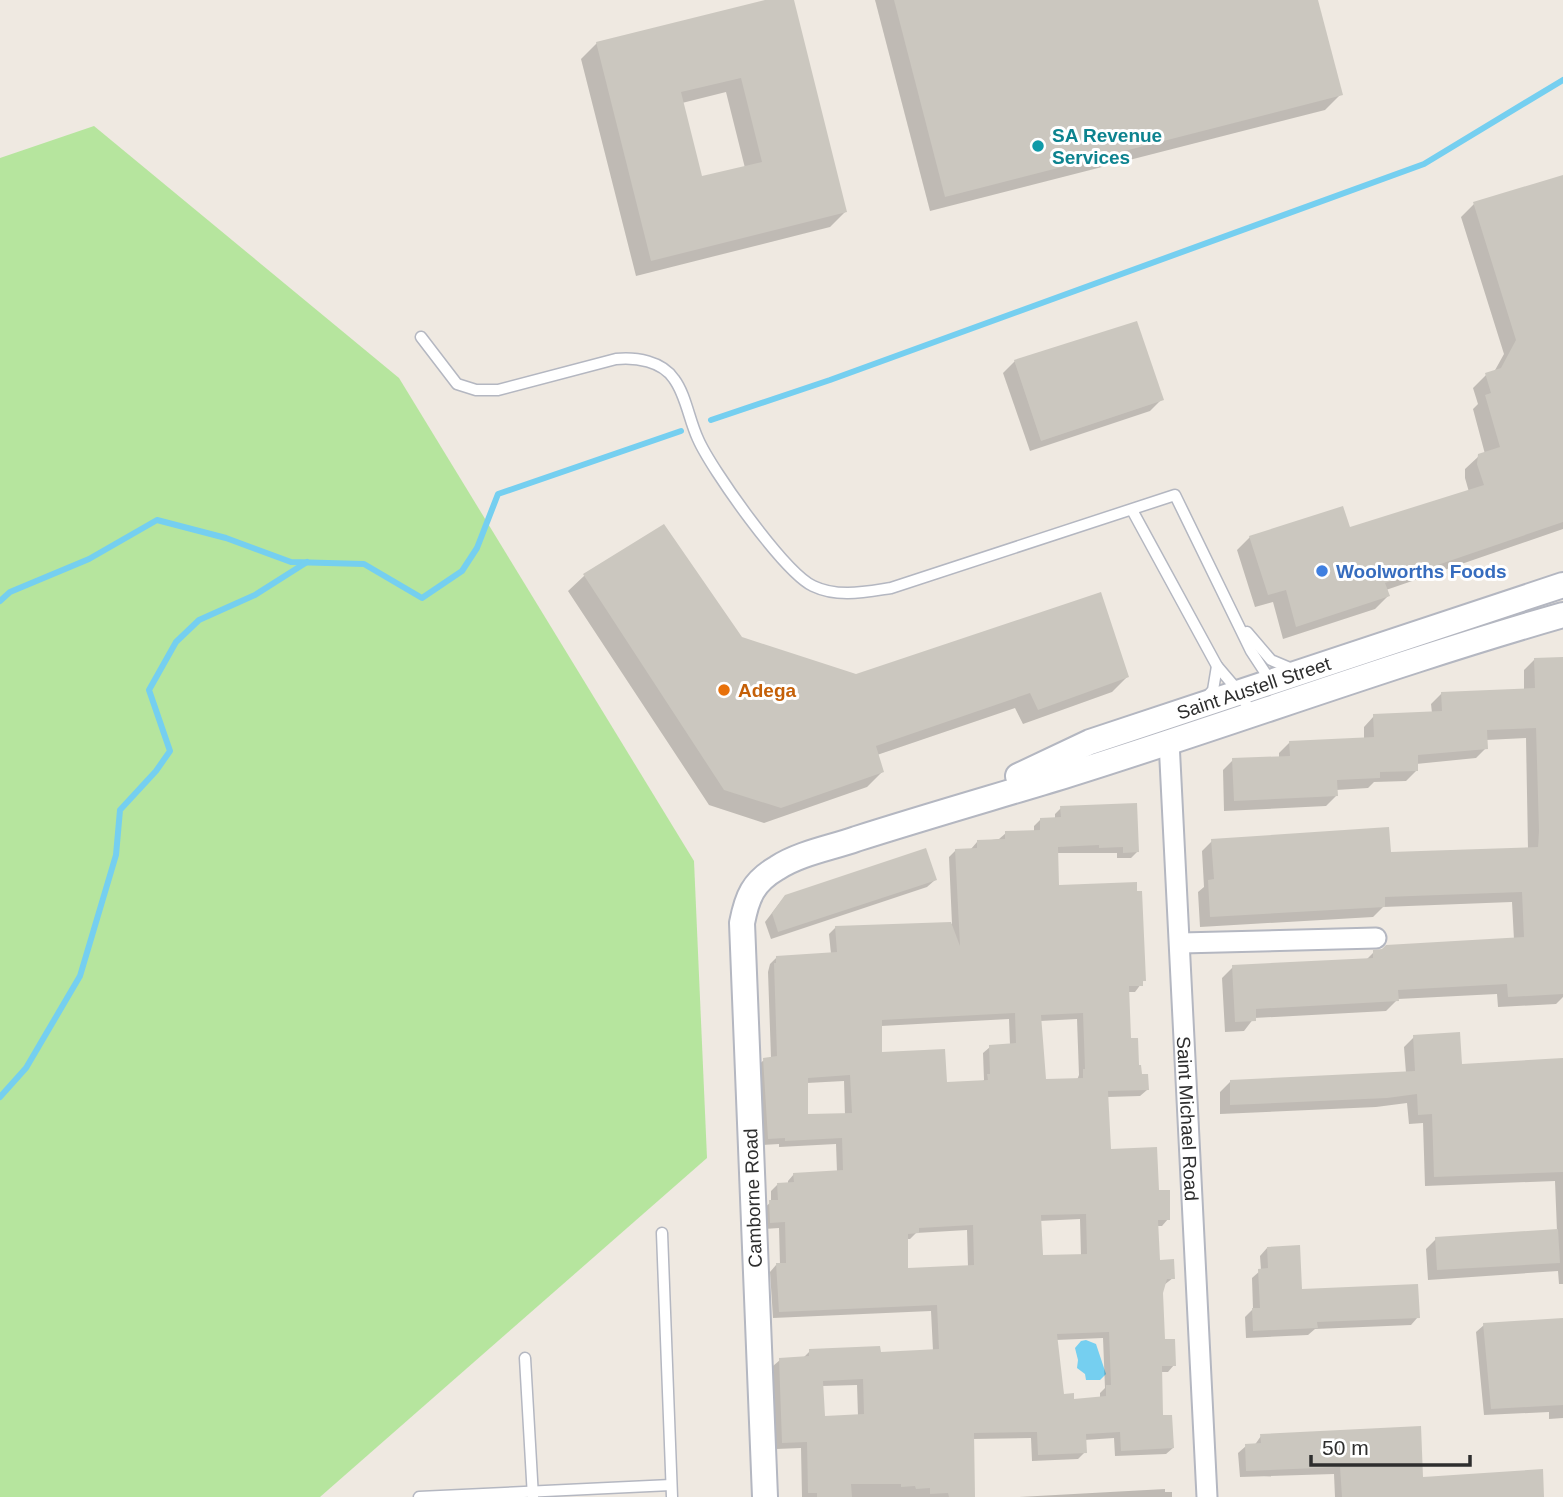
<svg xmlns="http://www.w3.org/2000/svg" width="1563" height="1497" font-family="Helvetica,sans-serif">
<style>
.green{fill:#b6e59e}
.water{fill:#75cff0}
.shadow{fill:#0003;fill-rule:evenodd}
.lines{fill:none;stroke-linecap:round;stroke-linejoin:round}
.stream{stroke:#75cff0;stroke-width:6}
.building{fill:#cbc7bf;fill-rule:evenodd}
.service-casing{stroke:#b4b7c1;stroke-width:13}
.minor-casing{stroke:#b4b7c1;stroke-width:23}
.tertiary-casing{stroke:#b4b7c1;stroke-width:28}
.service{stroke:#fff;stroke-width:10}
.minor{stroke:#fff;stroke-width:19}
.tertiary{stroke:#fff;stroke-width:24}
.culture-dot{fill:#0f9aa8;stroke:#fff;stroke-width:2.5}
.shop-dot{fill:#3f7fe0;stroke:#fff;stroke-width:2.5}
.food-dot{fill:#e8710a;stroke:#fff;stroke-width:2.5}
.labels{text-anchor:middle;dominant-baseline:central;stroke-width:6;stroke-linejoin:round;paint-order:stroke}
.culture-label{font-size:19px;font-weight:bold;fill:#0d838f;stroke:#fff;text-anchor:start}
.shop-label{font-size:19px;font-weight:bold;fill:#366cbe;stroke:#fff;text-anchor:start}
.street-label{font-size:19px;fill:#2e2e2e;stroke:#fff}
.food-label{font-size:19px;font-weight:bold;fill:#c56008;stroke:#fff;text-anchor:start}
</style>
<rect width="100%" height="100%" fill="#efe9e1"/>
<path class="green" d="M94,126L399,378L694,861L707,1158L320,1497H0V158Z"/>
<path class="water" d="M1086,1340L1096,1344L1106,1374L1100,1380H1086L1085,1374L1077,1368L1078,1360L1075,1348L1081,1341Z"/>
<g class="shadow">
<path d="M772,0H792L845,212L830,227L636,276L581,59L597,43ZM726,92L745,168L701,178L682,103Z"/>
<path d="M875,0H1316L1341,94L1325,110L930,211Z"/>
<path d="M1563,177V529L1386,590L1388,596L1375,609L1283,639L1273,602L1255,607L1237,550L1250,537L1349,530L1469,492L1465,478V469L1479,456L1485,454L1473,409L1478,404L1473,388L1486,375L1494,372L1504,354L1461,217L1474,204Z"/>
<path d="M1015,361L1162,399L1150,411L1030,451L1003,373Z"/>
<path d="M664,526L741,639L856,676L1127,677L1112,692L1023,724L1015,708L877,755L882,772L867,787L764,823L709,805L568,591L584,576Z"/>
<path d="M1563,659V997L1556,1004L1498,1007L1497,994L1398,999L1386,1011L1254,1018L1244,1031L1225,1032L1222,978L1233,967L1366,960L1374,952L1514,940L1512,902L1383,907L1373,917L1200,927L1198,892L1204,887L1202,851L1212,841L1389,854L1528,849L1526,738L1486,740V748L1476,758L1416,764L1417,770L1406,781L1374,782L1368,788L1336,790V796L1326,806L1224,811L1223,770L1233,760L1279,758V753L1290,742L1364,739V727L1374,716L1432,713L1431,704L1442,693L1524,690V670L1534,660Z"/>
<path d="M1061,808L1138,851L1131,858H1117V853H1056L1058,887L1144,980L1135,992H1128L1130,1040L1137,1067L1147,1090L1140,1096L1107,1097L1109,1151L1157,1192L1168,1219L1162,1226H1157L1158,1262L1173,1278L1164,1285L1161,1293L1163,1341L1174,1365L1168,1372H1160L1161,1417L1173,1448L1166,1454L1115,1456L1114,1438L1084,1440L1085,1452L1078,1459L1032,1461L1031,1438L972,1439L974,1497H1014H802L801,1448L776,1449L773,1366L780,1360L803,1358L810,1351L879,1354L933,1351L931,1311L773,1318L770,1272L776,1265H780L779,1228L764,1229L763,1209L771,1202V1191L777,1185L788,1184V1181L794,1174L837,1172L836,1144L779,1147V1144L762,1145L757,1066L764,1060L771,1058L768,972L770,964L777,957L831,954L829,934L836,927L952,924L949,857L956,850L971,849L977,842L999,839L1006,833L1034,832V826L1041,819H1055V814ZM1009,1019L1010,1045L990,1047L983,1053L984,1080L982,1082L945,1084L881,1054V1026ZM1077,1019L1079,1075L1077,1080H1044L1040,1021ZM844,1081L845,1115L807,1116V1083ZM1080,1219L1081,1256L1041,1257L1039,1221ZM967,1230L968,1267L907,1270V1239H910L916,1233ZM1103,1338L1105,1388L1100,1393V1399L1073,1400L1063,1396L1056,1340ZM857,1385L858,1416L824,1418L822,1386Z"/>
<path d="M935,880L927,887L771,939L765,922L785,896Z"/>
<path d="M1414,1037L1461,1066L1563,1060V1284H1559L1558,1271L1428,1280L1426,1249L1436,1239L1557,1231L1555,1181L1425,1186L1423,1123L1409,1124L1407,1103L1376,1107L1220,1114V1092L1230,1082L1406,1073L1404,1047Z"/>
<path d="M1267,1248L1301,1291L1418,1317L1411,1325L1315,1329L1308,1335L1246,1338L1245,1317L1253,1309L1252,1278L1261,1270L1260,1256Z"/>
<path d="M1563,1320V1418L1549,1419V1412L1484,1415L1476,1332L1484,1325Z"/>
<path d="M1261,1436L1421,1479L1543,1497H1335L1334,1474L1240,1477L1238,1453L1246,1446H1254Z"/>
<path d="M1165,1489V1492H1172V1497H1019Z"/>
</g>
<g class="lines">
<g class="stream">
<path d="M711,420L830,380L1424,164L1563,80"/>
<path d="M0,601L10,592L89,559L157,520L226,538L291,562L364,564L422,598L462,571L477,548L498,494L681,431"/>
<path d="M0,1097L26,1068L80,976L116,855L120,810L156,771L170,751L149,690L176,642L199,620L255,595L307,562"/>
</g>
</g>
<g class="building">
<path d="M765,0H794L847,212L651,261L596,42ZM741,78L762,162L702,176L681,92Z"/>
<path d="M894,0H1318L1343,95L945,197Z"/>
<path d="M1563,175V522L1385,583L1390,596L1296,627L1286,590L1268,595L1249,536L1343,506L1350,527L1484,485L1477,464L1478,454L1500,447L1485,395L1491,393L1485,373L1501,368L1516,340L1473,202Z"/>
<path d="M1137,321L1164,400L1041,441L1014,360Z"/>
<path d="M664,524L742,637L856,674L1101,592L1129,677L1038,710L1030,693L876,746L884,772L781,808L724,790L583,574Z"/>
<path d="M1563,657V994L1508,997L1507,984L1398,990L1399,1001L1256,1009V1021L1235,1022L1232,965L1373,958V950L1382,949L1386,945L1524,937L1522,892L1385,897V907L1210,917L1208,880L1214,879L1211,839L1389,827L1391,852L1538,847L1539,831L1536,728L1487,730L1488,749L1418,755V771L1380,772V778L1337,780L1338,796L1234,801L1232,758L1290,756L1289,741L1374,737L1373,714L1442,711L1441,692L1535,688L1534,658Z"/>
<path d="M1137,803L1139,852L1123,853V847L1099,848V845L1058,847L1059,885L1137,882V891H1142L1146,981H1143V986H1129L1131,1038H1138L1139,1065H1141L1142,1074H1148L1149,1090L1108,1091L1111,1149L1157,1147L1159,1190H1170V1220H1158L1160,1260L1174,1259L1175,1279H1167L1163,1293L1165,1339H1175L1176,1366H1162L1163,1415H1172L1174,1448L1121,1451L1120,1432L1086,1434L1087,1453L1038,1455L1037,1432L974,1433L975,1497H949L948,1493L930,1494V1488L916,1489L915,1486L901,1487V1484H851L852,1497H817V1493H808L807,1442L782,1443L779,1358L809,1356V1349L880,1346L881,1352L939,1349L937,1305L779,1312L776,1263H786L785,1222L770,1223L769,1200H778L777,1183L794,1182L793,1173L843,1170L842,1138L785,1141V1138L768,1139L763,1058L777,1056L774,963H776V956L837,952L835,926L951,922L960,946L955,849L977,848V840L1005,839V831L1040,830V818L1061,817L1060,806ZM1015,1013L1016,1043L989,1045L990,1074H987L988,1080L947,1082L945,1049L882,1052V1020ZM1083,1013L1085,1069H1083V1078L1046,1079L1041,1015ZM850,1075L852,1113L808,1114V1078ZM1086,1214L1087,1254L1043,1255L1041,1215ZM973,1225L974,1265L908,1268V1234L919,1233V1228ZM1109,1332L1111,1385H1106V1396L1074,1399V1393L1064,1394L1057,1334ZM863,1379L864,1414L825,1416L823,1381Z"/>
<path d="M926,848L937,880L778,932L772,913L785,895Z"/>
<path d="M1460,1032L1462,1064L1563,1058V1172L1434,1177L1432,1114L1418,1115L1417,1094L1387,1098L1230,1105V1080L1415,1071L1413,1035Z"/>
<path d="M1558,1229L1560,1263L1437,1270L1435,1237Z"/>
<path d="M1300,1245L1302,1289L1418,1284L1420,1318L1317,1322L1318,1328L1253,1331L1252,1308H1260L1258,1269L1268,1268L1267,1247Z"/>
<path d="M1563,1318V1405L1491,1409L1483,1323Z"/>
<path d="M1421,1426L1423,1477L1543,1469L1544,1497H1342L1340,1467L1246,1471L1245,1444L1261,1443L1260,1434Z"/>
</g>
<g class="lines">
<defs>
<g id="service">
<path d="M421,337L457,384L476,390H498L616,359C636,357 662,361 674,379C686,395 689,420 698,439C711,469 784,572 813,586C838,598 865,592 891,588L1175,495L1251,651L1270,680"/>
<path d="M1132,510L1217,666L1240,693L1252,715"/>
<path d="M1247,632L1271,660L1290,668"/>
<path d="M1205,699L1213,690L1217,666"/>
<path d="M662,1233L672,1497"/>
<path d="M525,1358L533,1497"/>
<path d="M419,1497L671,1485"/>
</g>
<g id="minor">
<path id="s1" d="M1169,741L1207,1497"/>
<path d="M1181,943L1376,938"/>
</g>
<g id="tertiary">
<path id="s2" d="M1018,776L1090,742L1563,585"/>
<path d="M765,1497L742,923C747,897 753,882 777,868C800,853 831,848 856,839C925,817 995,797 1064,776C1231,724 1395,663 1563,615"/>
</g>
</defs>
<use href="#service" class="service-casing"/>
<use href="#minor" class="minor-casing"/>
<use href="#tertiary" class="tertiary-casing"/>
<use href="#service" class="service"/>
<use href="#minor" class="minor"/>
<use href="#tertiary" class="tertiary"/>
</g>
<circle class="culture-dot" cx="1038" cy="146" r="7"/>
<circle class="shop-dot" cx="1322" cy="571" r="7"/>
<circle class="food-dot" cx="724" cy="690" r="7"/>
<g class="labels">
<g class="culture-label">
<text x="1052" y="135">SA Revenue<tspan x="1052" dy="22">Services</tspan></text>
</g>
<g class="shop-label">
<text x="1336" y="571">Woolworths Foods</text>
</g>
<g class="street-label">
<text stroke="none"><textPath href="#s2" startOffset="252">Saint Austell Street</textPath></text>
<text stroke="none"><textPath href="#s1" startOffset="378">Saint Michael Road</textPath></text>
<text transform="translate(753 1198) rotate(-92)">Camborne Road</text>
</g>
<g class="food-label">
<text x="738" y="690">Adega</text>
</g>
</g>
<path d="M1311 1455v10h159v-10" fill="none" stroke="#2e2e2e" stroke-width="3.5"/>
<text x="1322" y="1455" font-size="21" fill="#2e2e2e" stroke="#ffffff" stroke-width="5" paint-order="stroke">50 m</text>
</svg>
